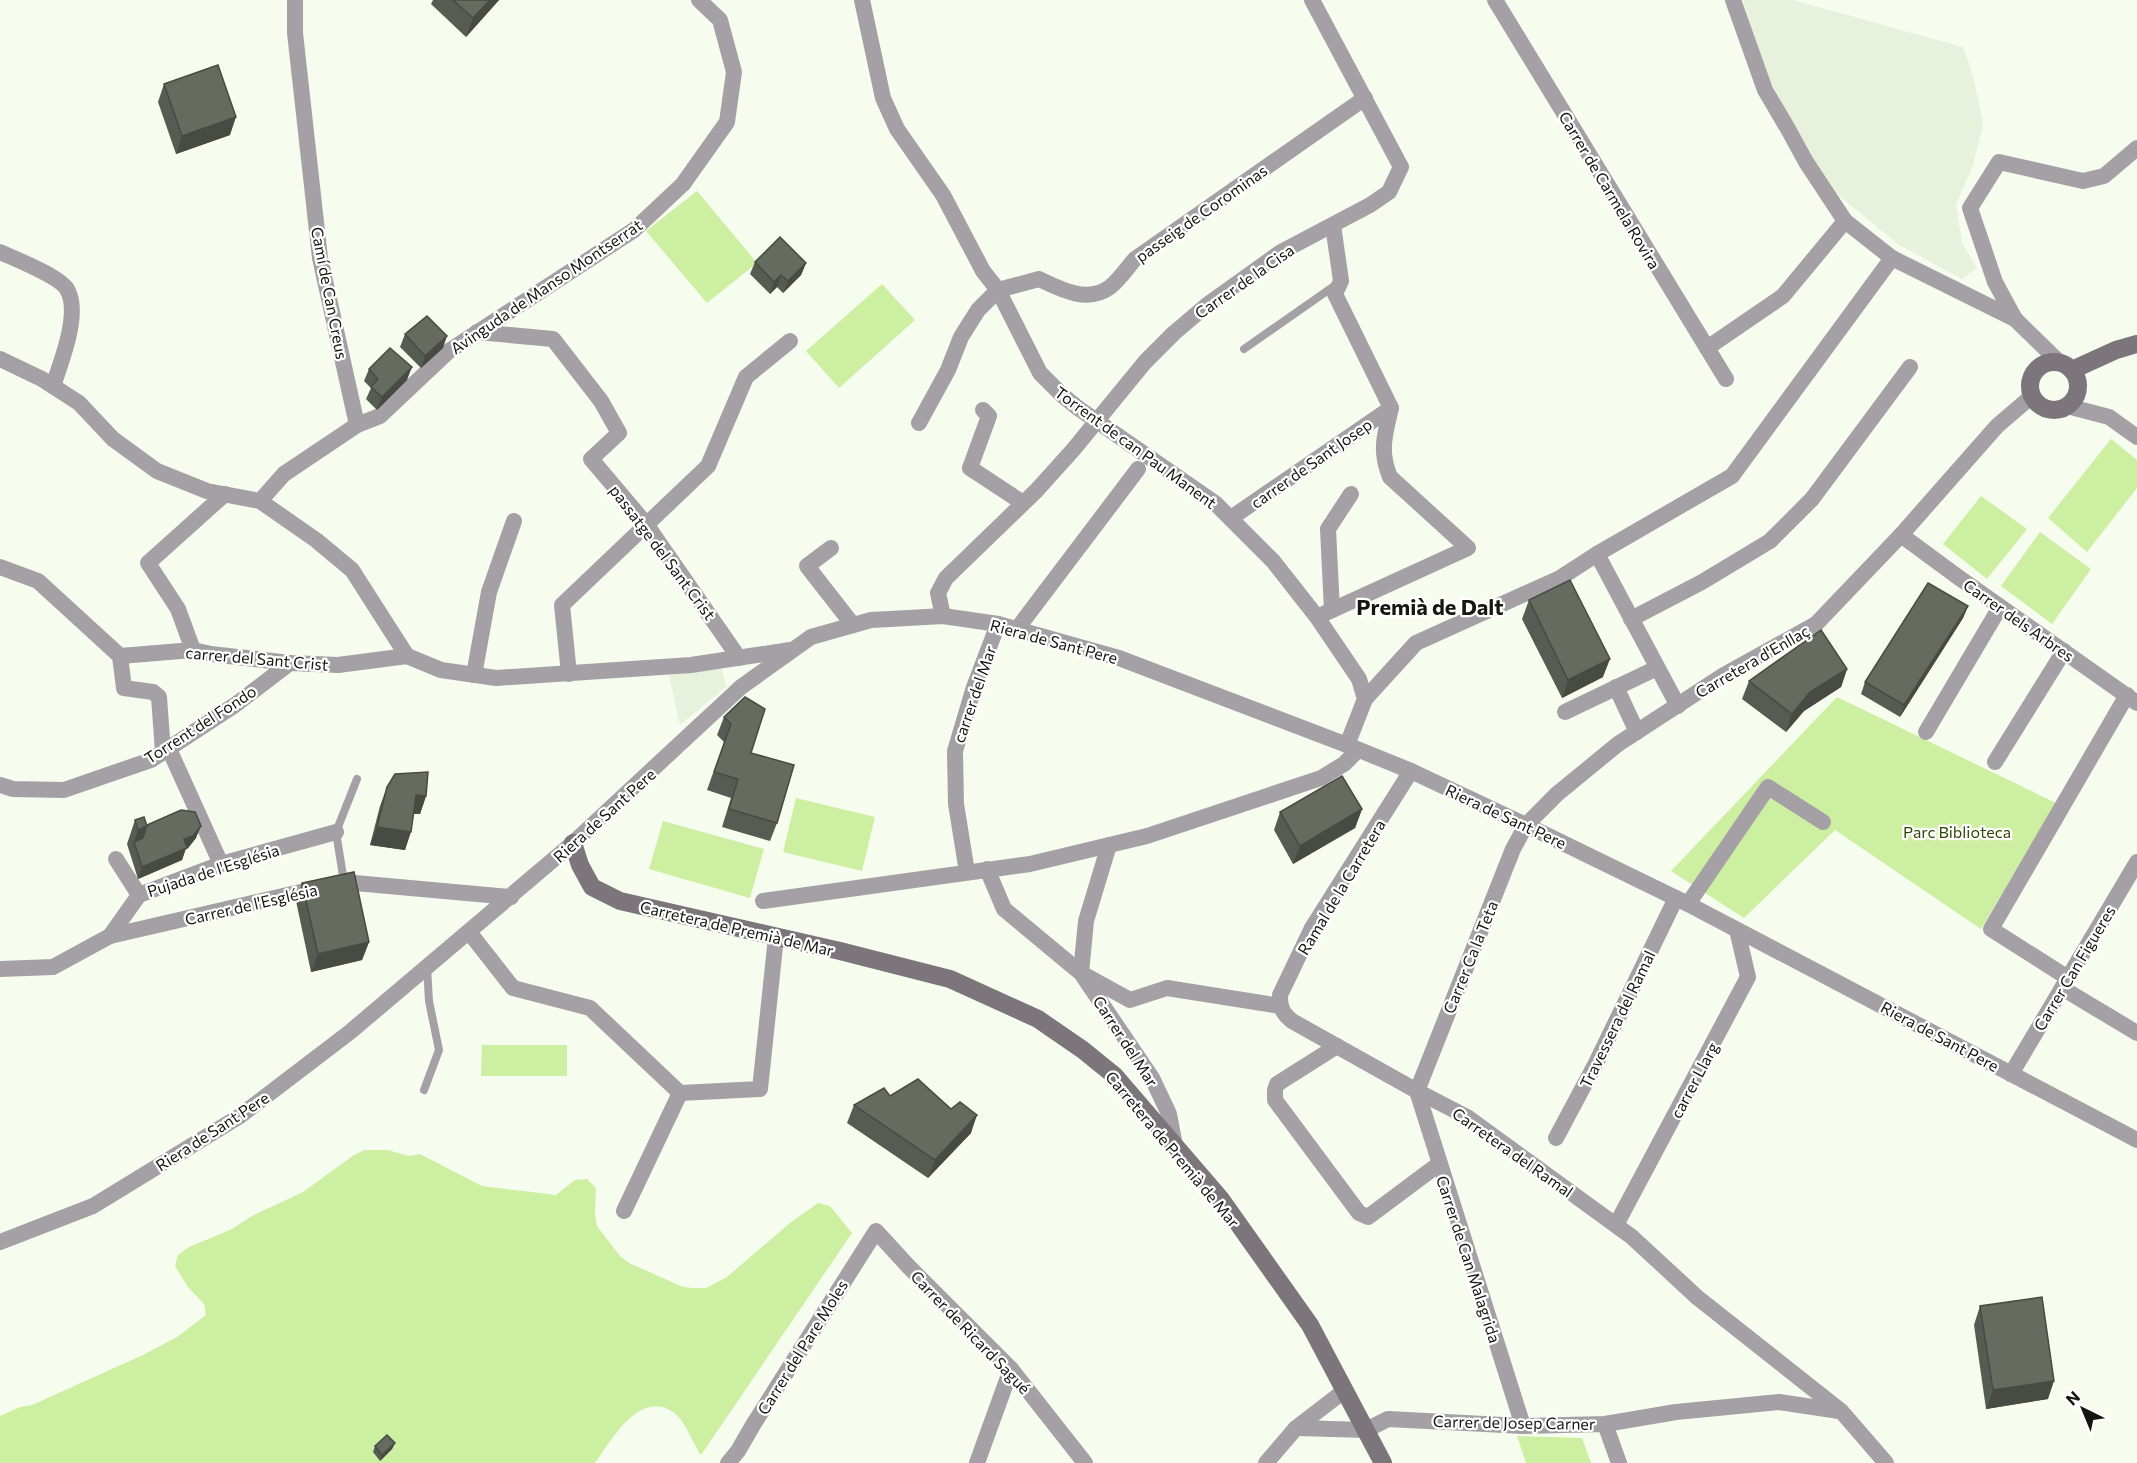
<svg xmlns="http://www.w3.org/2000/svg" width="2137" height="1463" font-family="Commissioner,sans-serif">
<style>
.built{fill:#e7f1dc}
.green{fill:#cdefa1}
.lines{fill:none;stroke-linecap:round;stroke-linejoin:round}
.lane{stroke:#a5a0a5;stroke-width:8}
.street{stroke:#a5a0a5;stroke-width:16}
.secondary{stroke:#7c757c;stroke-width:18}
.wall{fill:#575c52}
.shaded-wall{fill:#474b42}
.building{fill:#656b5f;stroke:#474b42;stroke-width:1.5}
.labels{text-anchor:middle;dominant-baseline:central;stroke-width:4.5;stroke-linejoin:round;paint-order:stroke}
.street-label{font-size:16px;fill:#141611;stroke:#fff}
.park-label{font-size:16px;fill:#314805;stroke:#fff}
.district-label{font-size:22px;font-weight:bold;fill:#141611;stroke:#fff}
</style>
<rect width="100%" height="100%" fill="#f6fdef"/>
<g class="built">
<path d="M1743,0H1793L1963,47L1974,79L1983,124L1973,165L1956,205L1962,243L1977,268L1962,279L1899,245L1830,188L1794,126L1769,79L1755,42Z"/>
<path d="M722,669L726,687L680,725L669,675Z"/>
</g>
<g class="green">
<path d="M697,191L757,263L707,303L646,231Z"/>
<path d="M882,284L915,320L839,388L806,351Z"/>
<path d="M2111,439L2137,460V488L2087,552L2048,518Z"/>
<path d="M1981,496L2027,529L1987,579L1943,544Z"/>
<path d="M2040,532L2091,569L2052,624L2001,586Z"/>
<path d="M1837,697L2056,803L1981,929L1835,830L1744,918L1671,871Z"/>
<path d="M796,798L875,817L862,871L783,852Z"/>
<path d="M663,821L764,849L750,898L649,869Z"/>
<path d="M482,1045H567V1076H481Z"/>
<path d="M365,1150H388L409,1156L420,1154L482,1186L556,1195L575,1180L587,1179L596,1188L595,1214L597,1226L620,1256L629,1263L683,1287L694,1288H706L727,1277L790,1223L818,1203L830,1206L852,1233L701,1455C692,1443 686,1421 673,1412C639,1389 611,1441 595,1463H0V1416L20,1407L32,1405L143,1355L177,1337L206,1315L204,1304L188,1287L175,1266L178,1255L189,1247L232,1229L252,1216L303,1192L354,1155Z"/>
<path d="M1517,1436L1582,1438L1591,1463H1526Z"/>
</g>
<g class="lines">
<g class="lane">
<path d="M1244,349L1337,284"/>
<path d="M344,882L336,832L357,779"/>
<path d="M424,1090L439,1050L429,1001L427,967"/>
</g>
<g class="street">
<path d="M862,0L883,98L897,129L943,195L983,271L998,290L1040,373L1062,395L1078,408L1215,503L1273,561L1317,617L1359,679L1365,699L1347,745"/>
<path d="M1495,0L1726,379"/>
<path d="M1733,0L1765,90L1788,129L1806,162L1845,221L1892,258L2015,319L2059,362"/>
<path d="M0,252C15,259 62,277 68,291C80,315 61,362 53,386"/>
<path d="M2015,319L1995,282L1970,208L1999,162L2083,181L2104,176L2137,148"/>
<path d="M477,332L553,339L601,401L619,433L591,459L646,524L739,658"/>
<path d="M1707,348L1783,296L1845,221"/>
<path d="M0,359L42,379L79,403L113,439L157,471L207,491L260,501L316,540L352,570L407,656"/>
<path d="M2067,406L2109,417L2137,437"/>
<path d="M983,410L989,416L970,468L1023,503"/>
<path d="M919,423L948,370L961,337L978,310L998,290L1039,279C1060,289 1088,304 1110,287C1119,280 1127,268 1135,259L1365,98"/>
<path d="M357,425L380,416L449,351L634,230L683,184L727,122L734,72L720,20L699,0"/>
<path d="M260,501L284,474L357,425L320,258L295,33V0"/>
<path d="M1231,518L1391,408"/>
<path d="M1901,535L1958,577L2137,703"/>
<path d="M831,548L807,566L853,625"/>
<path d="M1597,554L1678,706"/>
<path d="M0,567L38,581L120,656L193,650L211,654L290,663L338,665L407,656L441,670L496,678L691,665L790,650"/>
<path d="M1332,610L1328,529L1351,494"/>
<path d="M943,616L938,593L946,578L1036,491L1073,450L1145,362L1174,333L1207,305L1281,252L1370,205L1389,192L1401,167L1312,0"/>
<path d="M1317,617L1468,548L1390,477C1379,451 1385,434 1391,408L1335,294L1341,281L1333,225"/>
<path d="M1631,619L1702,582L1770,541L1812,499L1910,367"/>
<path d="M1017,629L1138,469"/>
<path d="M193,650L178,609L148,563L225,494"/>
<path d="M120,656L124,688L153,692L159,697L163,752"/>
<path d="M569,674L562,605L708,466L746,377L790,341"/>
<path d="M474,675L489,592L514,521"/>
<path d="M1616,687L1637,732"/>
<path d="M1365,699L1416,643L1560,578L1597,554L1732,476L1892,258"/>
<path d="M1565,712L1657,668"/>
<path d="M1926,732L2000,607"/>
<path d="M169,749L221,864"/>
<path d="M1995,762L2064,651"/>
<path d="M1411,771L1312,928L1280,995C1280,1007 1282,1013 1292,1021L1417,1091L1467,1117L1632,1237L1698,1298L1841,1411L1886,1463"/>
<path d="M0,785L13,789L64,790L151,760L235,705L290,663"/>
<path d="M116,859L139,895"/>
<path d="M987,869L1004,909L1081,973L1130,1000L1167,988L1280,1006"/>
<path d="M967,872L956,804L955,751L974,687L998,624"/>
<path d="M763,901L1030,864L1147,836L1321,778L1344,764L1358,750"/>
<path d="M1688,904L1768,787L1823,822"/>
<path d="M469,932L513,988L590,1008L680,1093"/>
<path d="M110,936L139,895L221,864L336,832"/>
<path d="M0,969L53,967L110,936L344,882L511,897"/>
<path d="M1081,973L1086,921L1109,845"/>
<path d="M1083,976L1152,1078L1169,1114L1175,1146"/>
<path d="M2068,978L1991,929L2127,695"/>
<path d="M2062,988L2137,1033"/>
<path d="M1337,1046L1277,1084L1275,1090V1100L1359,1213L1368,1217L1439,1164"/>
<path d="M2011,1074L2137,862"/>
<path d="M1417,1091L1513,849L1526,825L1557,794L1618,744L1724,675L1816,624L1901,535L1997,426L2032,396"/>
<path d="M1417,1091L1523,1426"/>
<path d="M680,1093L760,1089L776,937"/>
<path d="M1556,1138L1596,1063L1676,898"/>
<path d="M624,1211L680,1093"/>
<path d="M1616,1225L1748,977L1737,930"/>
<path d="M0,1242L93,1206L240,1116L350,1032L573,843L741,687L811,637L871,620L908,618L943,616L998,624L1119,658L1347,745L1411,771L1526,825L1688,904L2137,1140"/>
<path d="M1605,1424L1619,1463"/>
<path d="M1296,1428L1366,1430L1388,1419L1523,1426L1605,1424L1676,1412L1779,1402L1839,1411"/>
<path d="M728,1463L738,1451L753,1425L876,1231L908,1266L1011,1369L1085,1463"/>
<path d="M977,1463L1011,1369"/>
<path d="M1266,1463L1296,1428L1344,1391"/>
</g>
<g class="secondary">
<circle cx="2054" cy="386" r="24"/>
<path d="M2072,370L2116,350L2137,344"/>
<path d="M573,843L580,865L592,887L620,901L840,951L950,979L1038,1019L1083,1050L1115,1076L1220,1198L1310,1325L1383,1463"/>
</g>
</g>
<g class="wall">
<path d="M433,0H499L466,37L431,4Z"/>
<path d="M164,84L230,135L176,154L158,102Z"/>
<path d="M755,262L806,263L801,275L783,293L777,287L770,294L750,274Z"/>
<path d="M405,334L443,348L421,368L400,347Z"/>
<path d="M369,369L407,380L377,410L366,399L371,388L364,381Z"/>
<path d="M1529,600L1603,677L1562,698L1522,619Z"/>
<path d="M1968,606L1963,618L1900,717L1861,694L1865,682Z"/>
<path d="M1847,669L1841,687L1804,711L1786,732L1742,699L1749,681Z"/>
<path d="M745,697L751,753L777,823L770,841L722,827L731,798L707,790L724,742L717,735L724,717Z"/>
<path d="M387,787L426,796L420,814H414L405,850L370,845L380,806Z"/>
<path d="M1362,809L1355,828L1293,864L1274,830L1280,812Z"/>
<path d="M135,820L147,825L196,838L188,848H186L182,860L138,879L127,844Z"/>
<path d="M302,883L369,942L362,960L311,972L296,901Z"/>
<path d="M890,1096L951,1109L971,1133L928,1178L847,1123L854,1105Z"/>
<path d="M1980,1306L2048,1399L1986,1409L1974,1325Z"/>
<path d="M395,1443L392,1449L380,1461L373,1452L375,1446Z"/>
</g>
<g class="shaded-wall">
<path d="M490,0H499L466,37L473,18Z"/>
<path d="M236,117L230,135L176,154L182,136Z"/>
<path d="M806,263L801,275L783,293L788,281Z"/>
<path d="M781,275L777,287L770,294L774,282Z"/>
<path d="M447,336L443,348L421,368L425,356Z"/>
<path d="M412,367L407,380L377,410L382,397Z"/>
<path d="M1968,606L1963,618L1900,717L1904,705Z"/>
<path d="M1610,659L1603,677L1562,698L1568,680Z"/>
<path d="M1847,669L1841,687L1804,711L1786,732L1792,714L1810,692Z"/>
<path d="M416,795L426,796L420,814L410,813Z"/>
<path d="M1362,809L1355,828L1293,864L1300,846Z"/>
<path d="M147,826L138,850L134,842L138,830Z"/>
<path d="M201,826L196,838L188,848H186L182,860L138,879L142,867L184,839Z"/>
<path d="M377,827L411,832L405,850L370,845Z"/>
<path d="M369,942L362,960L311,972L318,954Z"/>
<path d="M977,1115L971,1133L928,1178L935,1160Z"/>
<path d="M2054,1381L2048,1399L1986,1409L1993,1390Z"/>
<path d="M395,1443L392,1449L380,1461L382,1455Z"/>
</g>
<g class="building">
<path d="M453,0H490L473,18Z"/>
<path d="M218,65L236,117L182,136L164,84Z"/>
<path d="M780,237L806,263L788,281L781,275L774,282L755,262Z"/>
<path d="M427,316L447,336L425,356L405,334Z"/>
<path d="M390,348L412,367L382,397L371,387L378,379L369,369Z"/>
<path d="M1570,580L1610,659L1568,680L1529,600Z"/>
<path d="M1928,583L1968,606L1904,705L1865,682Z"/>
<path d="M1821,630L1847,669L1810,692L1792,714L1749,681Z"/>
<path d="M745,697L765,709L751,753L794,765L777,823L729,809L738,779L714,772L731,724L724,717Z"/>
<path d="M428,772L426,796L416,795L411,832L377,827L387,787L395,774Z"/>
<path d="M1342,776L1362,809L1300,846L1280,812Z"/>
<path d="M181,810L195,812L201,826L193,836L184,839L187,848L142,867L134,842L143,838L147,825Z"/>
<path d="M144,817L147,826L138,830L135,820Z"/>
<path d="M354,872L369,942L318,954L302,883Z"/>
<path d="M918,1079L951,1109L960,1102L977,1115L935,1160L854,1105L884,1088L890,1096Z"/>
<path d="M2042,1297L2054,1381L1993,1390L1980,1306Z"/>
<path d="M387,1435L395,1443L382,1455L375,1446Z"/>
</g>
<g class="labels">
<g class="street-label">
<text transform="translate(1610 190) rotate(59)">Carrer de Carmela Rovira</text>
<text transform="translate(1201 213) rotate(-35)">passeig de Corominas</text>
<text transform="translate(1244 281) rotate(-35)">Carrer de la Cisa</text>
<text transform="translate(546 286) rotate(-34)">Avinguda de Manso Montserrat</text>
<text transform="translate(330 293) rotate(79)">Camí de Can Creus</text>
<text transform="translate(1136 447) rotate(36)">Torrent de can Pau Manent</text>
<text transform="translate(1311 463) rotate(-35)">carrer de Sant Josep</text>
<text transform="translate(663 552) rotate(53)">passatge del Sant Crist</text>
<text transform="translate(2019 620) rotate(35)">Carrer dels Arbres</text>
<text transform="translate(1054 641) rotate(15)">Riera de Sant Pere</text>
<text transform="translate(257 658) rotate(5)">carrer del Sant Crist</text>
<text transform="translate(1752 661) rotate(-30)">Carretera d'Enllaç</text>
<text transform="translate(974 694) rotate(-71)">carrer del Mar</text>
<text transform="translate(200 724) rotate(-33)">Torrent del Fondo</text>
<text transform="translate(604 815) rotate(-42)">Riera de Sant Pere</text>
<text transform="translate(1506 816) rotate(25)">Riera de Sant Pere</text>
<text transform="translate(213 870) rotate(-18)">Pujada de l'Església</text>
<text transform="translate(1341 887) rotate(-59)">Ramal de la Carretera</text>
<text transform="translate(251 904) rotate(-13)">Carrer de l'Església</text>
<text transform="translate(737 928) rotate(13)">Carretera de Premià de Mar</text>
<text transform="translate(1470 957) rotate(-68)">Carrer Ca la Teta</text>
<text transform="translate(2074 968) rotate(-59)">Carrer Can Figueres</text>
<text transform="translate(1617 1019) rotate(-64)">Travessera del Ramal</text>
<text transform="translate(1940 1036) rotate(28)">Riera de Sant Pere</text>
<text transform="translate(1126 1041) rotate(57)">Carrer del Mar</text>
<text transform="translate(1694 1080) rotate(-62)">carrer Llarg</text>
<text transform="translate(212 1131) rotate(-33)">Riera de Sant Pere</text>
<text transform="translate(1173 1149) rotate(50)">Carretera de Premià de Mar</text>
<text transform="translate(1513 1152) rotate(35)">Carretera del Ramal</text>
<text transform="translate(1469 1259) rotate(72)">Carrer de Can Malagrida</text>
<text transform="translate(971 1332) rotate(46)">Carrer de Ricard Sagué</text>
<text transform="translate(802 1347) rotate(-58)">Carrer del Pare Moles</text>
<text transform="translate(1514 1422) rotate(1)">Carrer de Josep Carner</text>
</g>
<g class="park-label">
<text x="1957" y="831">Parc Biblioteca</text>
</g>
<g class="district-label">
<text x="1430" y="606">Premià de Dalt</text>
</g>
</g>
<g transform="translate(2083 1409) rotate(317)" stroke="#ffffff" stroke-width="4.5" paint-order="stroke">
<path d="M0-4.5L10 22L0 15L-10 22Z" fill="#141611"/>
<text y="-9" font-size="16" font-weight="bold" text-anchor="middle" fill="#141611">N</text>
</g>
</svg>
